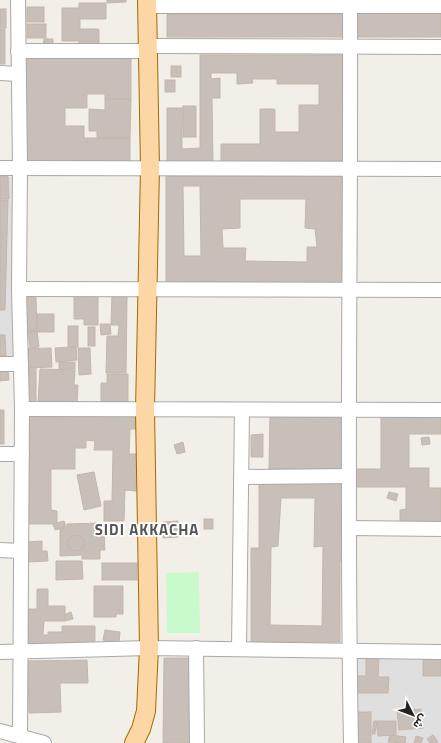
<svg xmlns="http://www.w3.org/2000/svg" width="441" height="743" font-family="'Titillium Web','Noto Sans Arabic',sans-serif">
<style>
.residential{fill:#e0dfdf}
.park{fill:#c8facc}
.building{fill:#c7bfb8;stroke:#c4b6ab;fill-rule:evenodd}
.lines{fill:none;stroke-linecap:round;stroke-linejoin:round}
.minor-casing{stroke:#a9a9a9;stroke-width:16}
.major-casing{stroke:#a06b00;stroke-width:20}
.minor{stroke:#fff;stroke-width:14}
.major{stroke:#fcd6a4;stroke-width:18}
.labels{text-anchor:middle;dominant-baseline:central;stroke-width:3.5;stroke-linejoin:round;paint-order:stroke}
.district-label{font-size:15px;font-weight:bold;letter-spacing:1px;fill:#555;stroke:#fff}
</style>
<rect width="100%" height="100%" fill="#f2efe9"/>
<g class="residential">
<rect x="0" y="177" width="13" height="179"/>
<path d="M357,658L441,659V743H356Z"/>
</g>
<path class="park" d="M199,572L200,633H167L166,573Z"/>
<g class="building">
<path d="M107,0H126V2L107,3Z"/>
<path d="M79,3H106V19H80V29H99V47H79V41H62V8H79Z"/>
<rect x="27" y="7" width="17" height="15"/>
<rect x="0" y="9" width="6" height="19"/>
<rect x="355" y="13" width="86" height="24"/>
<rect x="167" y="14" width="177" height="23"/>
<rect x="27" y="24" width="19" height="14"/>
<rect x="0" y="29" width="5" height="35"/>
<path d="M44,39H53V47L43,46Z"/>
<path d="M25,55H131V99H105V94H87V108H65V126H84V138H130V161L25,162Z"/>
<path d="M200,55H343V161L221,162V144H260V109H275V132H299V105H319V84H277V79H252L253,83L237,84V73H211V79L220,78V98H212L213,163H167V108H184V121H182V149L200,148Z"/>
<rect x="171" y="66" width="10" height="11"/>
<rect x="165" y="80" width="10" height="12"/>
<path d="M105,99H131L130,138H97V131H89V109L105,110Z"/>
<rect x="183" y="106" width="13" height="31"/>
<path d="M0,176H8L9,199H0Z"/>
<path d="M166,176H343V283H166ZM183,186H200L201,256H184ZM240,199H306L305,228L315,229L317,247H307V262L245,261L246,248H223L222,229L240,228Z"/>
<path d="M0,200H8L5,310H0Z"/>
<path d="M112,295L127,296L126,373H106L107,336H118L119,325H111Z"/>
<path d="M20,296H36L37,331H21Z"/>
<path d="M74,296H98V325H84V319H74Z"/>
<rect x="37" y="314" width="17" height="18"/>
<path d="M100,324H110L111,334L101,335Z"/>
<rect x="68" y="326" width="10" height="21"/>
<rect x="88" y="327" width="7" height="19"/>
<path d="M37,331L39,347L30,348L29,338L19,339L18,333Z"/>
<path d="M0,335H5L6,356H0Z"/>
<path d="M76,347L77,360L56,362L55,348Z"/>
<path d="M51,348L52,367L26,368L18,349Z"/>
<path d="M78,348H90L91,374L79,375Z"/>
<rect x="59" y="362" width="16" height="7"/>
<rect x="19" y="367" width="17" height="35"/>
<path d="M40,369L75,370L74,385H78L77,404L38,402Z"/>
<path d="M8,370L9,380L0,381V371Z"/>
<path d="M107,374H128V402H101V383H107Z"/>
<rect x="0" y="410" width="4" height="34"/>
<path d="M270,414L344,416L343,470L269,469Z"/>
<path d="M28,415L138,416L137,429H130L129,454H137L136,491L125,490L124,521H104V501H112L113,450H94L95,441L86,440V448H75V469H51V510L57,511V524H26Z"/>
<path d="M381,416H441V434H409V468H429V488H441V523H400V510L406,509V487H355V469H381Z"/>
<path d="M263,434V457H251V435Z"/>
<path d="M429,437L430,444L422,445L421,438Z"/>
<path d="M183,442L185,452L177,454L174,445Z"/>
<path d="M94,472L101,506L84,510L77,475Z"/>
<path d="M259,483H343L342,561H340V642H251V548H259ZM281,498H315L314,547L323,546L322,626L270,625L271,547L278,546Z"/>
<path d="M389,492L398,494L396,501L387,498Z"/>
<rect x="204" y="519" width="9" height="10"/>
<path d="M64,521L66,527L55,530L53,524Z"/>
<path d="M178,521V537L163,538V522Z"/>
<path d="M100,523V533H104L105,550H100V559H82V555L60,556V529L67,528V524Z"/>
<circle cx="76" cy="543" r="8"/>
<path d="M42,541V551H47L48,561L28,562L27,542Z"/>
<path d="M56,561H82L83,579L56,580Z"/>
<rect x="102" y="563" width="35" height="17"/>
<path d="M94,586H123V614H116V617H94Z"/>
<path d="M37,589H48V606H65V621H44L43,635H48V632H62V626H95V644H28V609H37Z"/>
<path d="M71,612L73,619L65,621L64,615Z"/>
<path d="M105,630L120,632L119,643L103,640Z"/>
<path d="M441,655V676H423V656Z"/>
<path d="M366,656H379L378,677H389L388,693H352V676H366Z"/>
<path d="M164,658H192V743H163Z"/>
<path d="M87,660L88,683H60L61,712L29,713L28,661Z"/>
<path d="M421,709L423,728L399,730L397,711Z"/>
<rect x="352" y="712" width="19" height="31"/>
<path d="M374,721H377L375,734H372Z"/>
<path d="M377,721H396V735L378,736Z"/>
<path d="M390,735L406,737L405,743L388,742Z"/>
<path d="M433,735L438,742L430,743L427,739Z"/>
<path d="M416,736L423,738L421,743H414Z"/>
</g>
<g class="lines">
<defs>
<g id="minor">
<path d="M18,0L20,168L19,289L22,409L20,736"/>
<path d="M350,0C351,248 346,495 351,743"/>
<path d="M147,6H441"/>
<path d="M148,46L441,47"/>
<path d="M18,51H148"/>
<path d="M0,73L18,74"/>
<path d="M0,168L441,169"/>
<path d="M19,289L441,290"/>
<path d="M0,364H21"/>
<path d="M22,409L441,410"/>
<path d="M0,454H22"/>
<path d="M241,477L348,476"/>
<path d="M349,528L441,529"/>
<path d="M0,550L21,551"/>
<path d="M196,648L197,743"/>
<path d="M239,649L242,410"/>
<path d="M0,652L149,648L441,652"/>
<path d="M0,731L44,743"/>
</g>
<path id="major" d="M134,743L141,729L146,711L149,648L145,410L150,168L147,0"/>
</defs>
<use href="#minor" class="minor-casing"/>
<use href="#major" class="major-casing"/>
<use href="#minor" class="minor"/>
<use href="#major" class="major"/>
</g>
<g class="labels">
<g class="district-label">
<text x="147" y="529">SIDI AKKACHA</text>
</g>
</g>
<g transform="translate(413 715) rotate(132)" stroke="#ffffff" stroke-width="3" paint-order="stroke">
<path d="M0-3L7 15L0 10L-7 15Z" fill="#222222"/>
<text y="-6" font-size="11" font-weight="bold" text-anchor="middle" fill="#222222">ش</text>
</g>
</svg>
